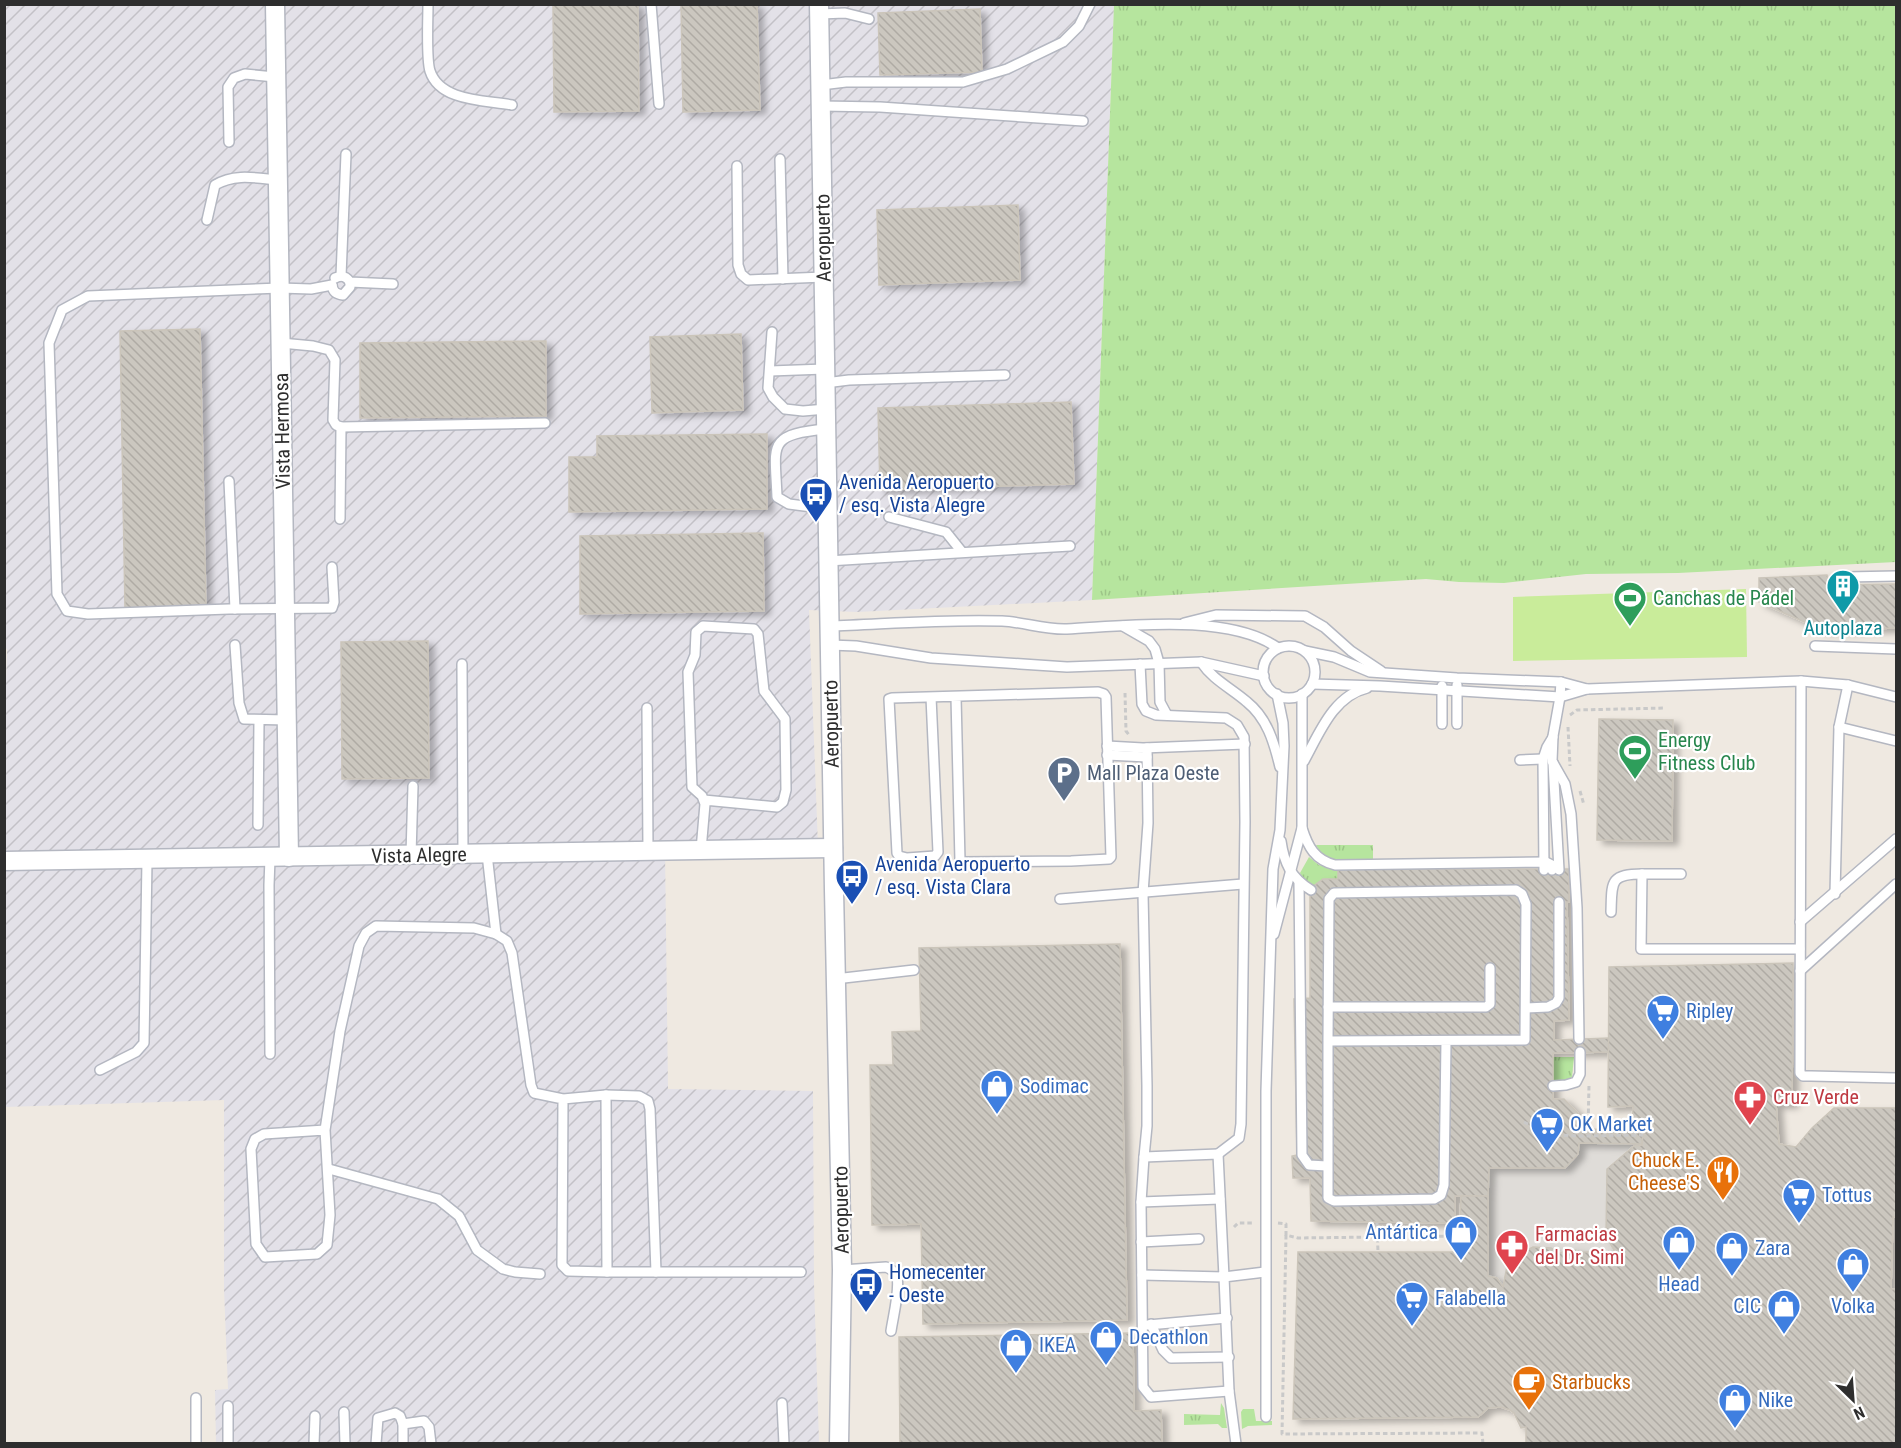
<svg xmlns="http://www.w3.org/2000/svg" width="1901" height="1448" font-family="'Roboto Condensed',sans-serif">
<style>
.industrial{fill:url(#industrial-furrows)}
.grass{fill:url(#grass-tufts)}
.pitch{fill:#c9ec9a}
.plaza{fill:#dfdcd8}
.building{fill:url(#building-back-hatch);stroke:#cbc5ba;stroke-width:1.5;filter:url(#shadow)}
.lines{fill:none;stroke-linecap:round;stroke-linejoin:round}
.lane-casing{stroke:#b4b7c1;stroke-width:12}
.street-casing{stroke:#b4b7c1;stroke-width:21}
.path{stroke:#c9c9c9;stroke-width:3;stroke-dasharray:4.5 3;stroke-linecap:butt}
.lane{stroke:#fff;stroke-width:9}
.street{stroke:#fff;stroke-width:18}
.path-bridge{stroke:#c9c9c9;stroke-width:3;stroke-dasharray:4.5 3;stroke-linecap:butt}
.labels{text-anchor:middle;dominant-baseline:central;stroke-width:4.5;stroke-linejoin:round;paint-order:stroke}
.street-label{font-size:20px;fill:#2e2e2e;stroke:#fff}
.transit-label{font-size:20px;fill:#164399;stroke:#fff;text-anchor:start}
.leisure-label{font-size:20px;fill:#27864d;stroke:#fff;text-anchor:start}
.culture-label{font-size:20px;fill:#0d838f;stroke:#fff}
.service-label{font-size:20px;fill:#4e5e75;stroke:#fff;text-anchor:start}
.shop-label{font-size:20px;fill:#366cbe;stroke:#fff;text-anchor:start}
.health-label{font-size:20px;fill:#be3a42;stroke:#fff;text-anchor:start}
.food-label{font-size:20px;fill:#c56008;stroke:#fff;text-anchor:end}
</style>
<defs>
<pattern id="industrial-furrows" width="10" height="10" patternUnits="userSpaceOnUse" patternTransform="scale(1.5)"><rect width="10" height="10" fill="#e3e1e8"/><path d="M-1 1l2-2M0 10L10 0M9 11l2-2" fill="none" stroke="#c3c1c7"/></pattern>
<pattern id="grass-tufts" width="24" height="20" patternUnits="userSpaceOnUse" patternTransform="scale(1.5)"><rect width="24" height="20" fill="#b6e59e"/><path d="M3 7l-1-3M5 7V3M7 7l1-3M15 17l-1-3M17 17v-4M19 17l1-3" fill="none" stroke="#9dc588"/></pattern>
<pattern id="building-back-hatch" width="6" height="6" patternUnits="userSpaceOnUse" patternTransform="scale(1.5)"><rect width="6" height="6" fill="#cbc7bf"/><path d="M-1 5l2 2M0 0l6 6M5-1l2 2" fill="none" stroke="#afaba4"/></pattern>
<filter id="shadow"><feDropShadow dx="6" dy="4" stdDeviation="3" flood-color="#0004"/></filter>
</defs>
<rect width="100%" height="100%" fill="#efe9e1"/>
<path class="industrial" d="M5,5H1114L1092,600L857,612L809,610L818,847L665,850L668,1089L813,1091L814,1283L819,1443H216L215,1390L228,1389L224,1289V1100L5,1107L4,740L7,649L5,648Z"/>
<g class="grass">
<path d="M1114,5H1896V562L1678,573L1586,574L1504,583L1459,582L1426,579L1092,600Z"/>
<path d="M1316,845H1373V862C1353,861 1326,866 1316,845Z"/>
<path d="M1309,857L1319,865L1338,869V879H1325L1313,886L1302,877L1300,873Z"/>
<path d="M1553,1057H1574L1572,1077L1567,1081L1553,1080Z"/>
<path d="M1221,1403L1224,1408L1227,1428H1222L1218,1424L1184,1425V1414L1220,1415Z"/>
<path d="M1243,1409H1254L1256,1421H1272V1425L1248,1426L1242,1429L1241,1412Z"/>
</g>
<path class="pitch" d="M1746,589L1747,657L1513,661V597Z"/>
<path class="plaza" d="M1579,1143L1642,1144L1634,1146L1608,1170L1615,1252H1583L1571,1249L1560,1253L1551,1248L1533,1247L1523,1252L1507,1266L1503,1287L1497,1278L1488,1276L1489,1168H1565L1578,1154Z"/>
<g class="building">
<path d="M553,4H638L639,111L554,112Z"/>
<path d="M681,4H757L760,110L683,112Z"/>
<path d="M980,9L982,72L880,75L878,13Z"/>
<path d="M1018,205L1020,280L879,285L877,210Z"/>
<path d="M200,329L206,607L125,609L120,331Z"/>
<path d="M741,334L743,410L652,413L650,337Z"/>
<path d="M546,341V416L360,418V343Z"/>
<path d="M1071,402L1074,484L880,490L878,408Z"/>
<path d="M767,434V509L569,512V457H597V436Z"/>
<path d="M763,533L764,611L580,614V536Z"/>
<path d="M1827,575L1829,585L1896,584V628L1823,630L1759,602V578Z"/>
<path d="M428,641L429,778L342,779L341,642Z"/>
<path d="M1599,719L1673,720L1672,841L1597,840Z"/>
<path d="M1338,869H1569V902H1567L1569,1020L1554,1021V1040L1609,1038V1052L1553,1053V1099H1564L1578,1113L1579,1129L1643,1130L1642,1144L1579,1143L1578,1154L1565,1168H1489L1488,1196H1455V1223L1311,1221L1310,1178H1293L1292,1156L1297,1155L1294,999L1310,998V894L1312,887L1323,879H1338Z"/>
<path d="M1120,944L1127,1320L923,1324L921,1224L872,1225L870,1065H893L892,1032L921,1031L919,948Z"/>
<path d="M1793,963L1792,1104H1776L1779,1144L1796,1147L1812,1128L1834,1108H1896V1217H1893L1891,1289H1896V1444H1526V1427L1521,1428L1514,1413L1510,1410L1501,1407L1488,1408L1478,1417L1293,1419L1298,1252H1459L1461,1196H1488V1276L1497,1278L1503,1287L1507,1266L1523,1252L1533,1247L1551,1248L1560,1253L1571,1249L1583,1252H1615L1606,1236L1607,1169L1634,1146L1642,1145L1644,1124H1632L1633,1106L1608,1107L1609,967Z"/>
<path d="M1133,1333L1134,1411L1161,1410L1162,1444H900L899,1337Z"/>
</g>
<g class="lines">
<defs>
<g id="lane">
<path d="M428,4C428,19 426,59 430,71C440,102 486,100 512,105"/>
<path d="M651,4L659,104"/>
<path d="M820,14L845,13L869,19"/>
<path d="M821,85L846,82H963L1007,69L1063,42L1079,26L1090,4"/>
<path d="M821,106L880,107L1083,121"/>
<path d="M229,142L228,87L234,78L245,74L275,77"/>
<path d="M780,159L783,279"/>
<path d="M737,166L738,265L741,274L748,280L824,277"/>
<path d="M207,220L215,185C235,173 256,178 278,180"/>
<path d="M341,276L346,154"/>
<path d="M335,278C342,275 346,276 350,282L393,284"/>
<path d="M332,285C333,292 336,294 343,295L350,287V282"/>
<path d="M772,332L768,388L773,397L785,409L803,411L826,409"/>
<path d="M281,343L313,346L329,350L335,360L333,420L336,425L341,427L545,423"/>
<path d="M770,371L825,369"/>
<path d="M825,383L849,380L1005,375"/>
<path d="M826,429C766,435 775,444 777,497L789,504L827,509"/>
<path d="M229,481L235,609"/>
<path d="M889,517L946,532L962,552"/>
<path d="M340,519L341,427"/>
<path d="M828,561L1070,546"/>
<path d="M332,567L334,602L332,608L229,609L88,614L67,611L57,594L49,343L62,310L88,296L280,288L311,289L332,285"/>
<path d="M1846,577L1896,576"/>
<path d="M1184,623L1216,615L1305,616L1324,627L1351,651L1381,671"/>
<path d="M829,626C886,624 945,619 1002,621C1024,622 1045,630 1067,629C1127,626 1228,613 1278,648"/>
<path d="M1123,626L1149,641L1155,649L1159,663L1160,702L1167,715"/>
<path d="M235,645L239,703L244,719L287,720"/>
<path d="M830,645L856,646L931,658L1067,667L1201,662L1264,676"/>
<path d="M1815,646L1896,649"/>
<circle cx="1289" cy="672" r="26"/>
<path d="M1305,651L1334,657L1370,672L1457,678L1561,682L1587,689"/>
<path d="M1201,662C1213,680 1231,688 1247,702C1267,718 1274,742 1280,767"/>
<path d="M462,664L463,854"/>
<path d="M1140,664L1142,704L1146,711L1156,715L1226,718L1237,725L1244,737L1245,822L1241,1124L1239,1138L1218,1154"/>
<path d="M1801,681L1800,1073L1803,1076H1811L1896,1078"/>
<path d="M1561,682L1560,697L1553,736L1552,761L1565,784L1571,814L1577,908L1579,1039"/>
<path d="M1312,684L1380,686L1560,697L1587,689L1801,681L1848,685L1896,697"/>
<path d="M931,697L938,852L935,856L907,858L899,856L897,853L889,699L892,698C961,696 1029,694 1098,692L1104,694L1106,697L1111,857L1109,859L1071,861L962,862L960,861L956,697"/>
<path d="M647,708L648,851"/>
<path d="M1442,724V686"/>
<path d="M1457,724V685"/>
<path d="M1839,727L1896,741"/>
<path d="M1107,746L1143,748L1245,744"/>
<path d="M1107,755L1147,757"/>
<path d="M1520,760L1543,759"/>
<path d="M1304,761C1319,734 1333,696 1367,688"/>
<path d="M1553,763L1559,870"/>
<path d="M258,825L259,721"/>
<path d="M1302,828C1308,847 1315,860 1335,865L1546,862L1552,865V870"/>
<path d="M1281,841C1284,863 1291,878 1311,890"/>
<path d="M701,850L705,804L702,796L692,787L688,672L695,655L696,632L703,626L754,629L758,634L764,691L785,719L786,790L783,802L777,807L704,800"/>
<path d="M411,855L413,786"/>
<path d="M270,858L269,885L270,1054"/>
<path d="M1544,870L1543,759L1547,747L1553,737"/>
<path d="M1681,874H1642L1641,949H1800"/>
<path d="M1299,882L1302,1155L1309,1165L1327,1166"/>
<path d="M1835,894L1839,727L1848,685"/>
<path d="M1060,899L1243,884"/>
<path d="M1611,912C1612,883 1609,874 1642,874"/>
<path d="M1800,922L1896,839"/>
<path d="M496,934L507,941L512,953L531,1085L534,1093L563,1099L606,1095L607,1272L568,1271L562,1265L563,1099"/>
<path d="M1274,934L1302,828V694"/>
<path d="M1800,971L1896,884"/>
<path d="M835,979L914,970"/>
<path d="M1328,1007H1486L1490,1004V968"/>
<path d="M1526,1008L1548,1007L1556,1003L1559,998V902"/>
<path d="M1328,1041L1329,899L1334,893L1516,890L1522,894L1526,904L1525,1040L1328,1041V1198L1334,1201L1434,1199L1441,1195L1444,1185L1446,1041"/>
<path d="M100,1070L136,1052L144,1043L147,860"/>
<path d="M1553,1086L1566,1085L1576,1082L1580,1074V1052"/>
<path d="M606,1095L639,1096L648,1101L650,1109L656,1272"/>
<path d="M325,1130L264,1134L255,1139L251,1149L256,1244L265,1257L317,1254L327,1245L330,1215L325,1130L340,1031L359,946L366,933L376,926L474,928L496,934L487,854"/>
<path d="M1144,1157L1141,1202L1143,1387L1151,1397L1229,1391"/>
<path d="M329,1169L438,1199L459,1216L477,1250L503,1269L515,1272L540,1274"/>
<path d="M1141,1202L1220,1199"/>
<path d="M1141,1242L1199,1239"/>
<path d="M842,1270L886,1267C891,1269 895,1272 897,1277C900,1290 893,1317 891,1331"/>
<path d="M607,1272H801"/>
<path d="M1142,1275L1224,1277L1218,1154L1144,1157L1147,1126V1086L1143,893L1148,823L1147,748"/>
<path d="M1151,1324L1163,1350L1171,1358L1229,1357"/>
<path d="M1148,1325L1227,1318"/>
<path d="M196,1398V1444"/>
<path d="M782,1403L784,1444"/>
<path d="M344,1412L345,1444"/>
<path d="M1266,1417V1091L1273,869L1280,830L1284,746L1283,723L1277,694"/>
<path d="M228,1444V1406"/>
<path d="M314,1444L315,1416"/>
<path d="M376,1444L378,1418L395,1413L400,1416L403,1424"/>
<path d="M403,1444V1424L424,1421L429,1427L431,1444"/>
<path d="M1236,1444L1229,1391L1224,1277L1265,1272"/>
</g>
<g id="street">
<path d="M275,4L289,857"/>
<path d="M819,4L834,890L842,1270L839,1444"/>
<path d="M4,861L833,848"/>
</g>
</defs>
<use href="#lane" class="lane-casing"/>
<use href="#street" class="street-casing"/>
<g class="path">
<path d="M1125,693L1126,731L1129,735"/>
<path d="M1570,715L1577,710L1665,708"/>
<path d="M1568,727L1570,766"/>
<path d="M1580,791L1584,805"/>
<path d="M1524,1122L1530,1125L1537,1134L1579,1136"/>
<path d="M1588,1128L1589,1085"/>
<path d="M1278,1223L1286,1224V1235L1298,1238L1460,1236"/>
<path d="M1234,1227L1238,1223H1253"/>
<path d="M1286,1235L1282,1434L1482,1433L1483,1444"/>
</g>
<use href="#lane" class="lane"/>
<use href="#street" class="street"/>
<g class="path-bridge">
<path d="M1579,1136L1643,1135"/>
<path d="M1377,1223L1378,1252"/>
</g>
</g>
<defs>
<symbol id="bus-pin" viewBox="-11 -11 22 30"><path d="M0 17L-7.5 6A9.5 9.5 0 1 1 7.5 6Z" fill="#1a4fb4" stroke="#fff"/><path d="M-5-6H5V4H4V6H2V4H-2V6H-4V4H-5ZM-3.5-4V0h7V-4ZM-3.5 1.2v1.5H-2V1.2ZM2 1.2v1.5H3.5V1.2Z" fill="#fff"/></symbol>
<symbol id="building-pin" viewBox="-11 -11 22 30"><path d="M0 17L-7.5 6A9.5 9.5 0 1 1 7.5 6Z" fill="#0f9aa8" stroke="#fff"/><path d="M-4-6H4V6H1V3H-1V6H-4ZM-2.5-4.3h1.7v1.8h-1.7ZM.8-4.3h1.7v1.8H.8ZM-2.5-1h1.7V.8h-1.7ZM.8-1h1.7V.8H.8Z" fill="#fff"/></symbol>
<symbol id="stadium-pin" viewBox="-11 -11 22 30"><path d="M0 17L-7.5 6A9.5 9.5 0 1 1 7.5 6Z" fill="#2e9e5b" stroke="#fff"/><path d="M0-5a6.5 5 0 1 0 0 10a6.5 5 0 1 0 0-10ZM-3.5-1.8h7v3.6h-7Z" fill="#fff"/></symbol>
<symbol id="parking-pin" viewBox="-11 -11 22 30"><path d="M0 17L-7.5 6A9.5 9.5 0 1 1 7.5 6Z" fill="#5c6f8a" stroke="#fff"/><path d="M-3.5-5.5H1a3.5 3.5 0 0 1 0 7H-1V5.5H-3.5ZM-1-3.4V-.6H.8a1.4 1.4 0 0 0 0-2.8Z" fill="#fff"/></symbol>
<symbol id="supermarket-pin" viewBox="-11 -11 22 30"><path d="M0 17L-7.5 6A9.5 9.5 0 1 1 7.5 6Z" fill="#3f7fe0" stroke="#fff"/><path d="M-6-5.5h2.5l.6 2H6L4.5 2H-2.5L-4.4-4H-6ZM-1.5 3.2a1.3 1.3 0 1 0 .1 0ZM3 3.2a1.3 1.3 0 1 0 .1 0Z" fill="#fff"/></symbol>
<symbol id="shop-pin" viewBox="-11 -11 22 30"><path d="M0 17L-7.5 6A9.5 9.5 0 1 1 7.5 6Z" fill="#3f7fe0" stroke="#fff"/><path d="M-5-2.5h2.3a2.7 3.5 0 0 1 5.4 0H5L5.5 6h-11ZM-1.5-2.5h3a1.5 2.3 0 0 0-3 0Z" fill="#fff"/></symbol>
<symbol id="pharmacy-pin" viewBox="-11 -11 22 30"><path d="M0 17L-7.5 6A9.5 9.5 0 1 1 7.5 6Z" fill="#e0444e" stroke="#fff"/><path d="M-2-6h4v4h4v4h-4v4h-4v-4h-4v-4h4Z" fill="#fff"/></symbol>
<symbol id="restaurant-pin" viewBox="-11 -11 22 30"><path d="M0 17L-7.5 6A9.5 9.5 0 1 1 7.5 6Z" fill="#e8710a" stroke="#fff"/><path d="M-5-6h1v4h1v-4h1v4h1v-4h1v5L-1.5 .5V6h-2V.5L-5-1ZM5-6V6H3V1.5H1.5Q1.5-4 5-6Z" fill="#fff"/></symbol>
<symbol id="cafe-pin" viewBox="-11 -11 22 30"><path d="M0 17L-7.5 6A9.5 9.5 0 1 1 7.5 6Z" fill="#e8710a" stroke="#fff"/><path d="M-5.5-4.5H6V0H3Q3 3.5 0 3.5H-2.5Q-5.5 3.5-5.5 0ZM3-3.2v2h1.7v-2ZM-6 4.5H4V6H-6Z" fill="#fff"/></symbol>
</defs>
<g fill-rule="evenodd">
<use href="#bus-pin" x="797" y="475" width="38" height="52"/>
<use href="#building-pin" x="1824" y="567" width="38" height="52"/>
<use href="#stadium-pin" x="1611" y="579" width="38" height="52"/>
<use href="#stadium-pin" x="1616" y="732" width="38" height="52"/>
<use href="#parking-pin" x="1045" y="754" width="38" height="52"/>
<use href="#bus-pin" x="833" y="857" width="38" height="52"/>
<use href="#supermarket-pin" x="1644" y="992" width="38" height="52"/>
<use href="#shop-pin" x="978" y="1067" width="38" height="52"/>
<use href="#pharmacy-pin" x="1731" y="1078" width="38" height="52"/>
<use href="#supermarket-pin" x="1528" y="1105" width="38" height="52"/>
<use href="#restaurant-pin" x="1704" y="1153" width="38" height="52"/>
<use href="#supermarket-pin" x="1780" y="1176" width="38" height="52"/>
<use href="#shop-pin" x="1442" y="1213" width="38" height="52"/>
<use href="#shop-pin" x="1660" y="1223" width="38" height="52"/>
<use href="#pharmacy-pin" x="1493" y="1227" width="38" height="52"/>
<use href="#shop-pin" x="1713" y="1229" width="38" height="52"/>
<use href="#shop-pin" x="1834" y="1245" width="38" height="52"/>
<use href="#bus-pin" x="847" y="1265" width="38" height="52"/>
<use href="#supermarket-pin" x="1393" y="1279" width="38" height="52"/>
<use href="#shop-pin" x="1765" y="1287" width="38" height="52"/>
<use href="#shop-pin" x="1087" y="1318" width="38" height="52"/>
<use href="#shop-pin" x="997" y="1326" width="38" height="52"/>
<use href="#cafe-pin" x="1510" y="1363" width="38" height="52"/>
<use href="#shop-pin" x="1716" y="1381" width="38" height="52"/>
</g>
<g class="labels">
<g class="street-label">
<text transform="translate(823 238) rotate(-91)">Aeropuerto</text>
<text transform="translate(282 431) rotate(-91)">Vista Hermosa</text>
<text transform="translate(831 724) rotate(-91)">Aeropuerto</text>
<text transform="translate(419 855) rotate(-1)">Vista Alegre</text>
<text transform="translate(841 1210) rotate(-91)">Aeropuerto</text>
</g>
<g class="transit-label">
<text x="839" y="482">Avenida Aeropuerto<tspan x="839" dy="23">/ esq. Vista Alegre</tspan></text>
<text x="875" y="864">Avenida Aeropuerto<tspan x="875" dy="23">/ esq. Vista Clara</tspan></text>
<text x="889" y="1272">Homecenter<tspan x="889" dy="23">- Oeste</tspan></text>
</g>
<g class="leisure-label">
<text x="1653" y="598">Canchas de Pádel</text>
<text x="1658" y="740">Energy<tspan x="1658" dy="23">Fitness Club</tspan></text>
</g>
<g class="culture-label">
<text x="1843" y="628">Autoplaza</text>
</g>
<g class="service-label">
<text x="1087" y="773">Mall Plaza Oeste</text>
</g>
<g class="shop-label">
<text x="1686" y="1011">Ripley</text>
<text x="1020" y="1086">Sodimac</text>
<text x="1570" y="1124">OK Market</text>
<text x="1822" y="1195">Tottus</text>
<text x="1438" y="1232" text-anchor="end">Antártica</text>
<text x="1755" y="1248">Zara</text>
<text x="1679" y="1284" text-anchor="middle">Head</text>
<text x="1435" y="1298">Falabella</text>
<text x="1761" y="1306" text-anchor="end">CIC</text>
<text x="1853" y="1306" text-anchor="middle">Volka</text>
<text x="1129" y="1337">Decathlon</text>
<text x="1039" y="1345">IKEA</text>
<text x="1758" y="1400">Nike</text>
</g>
<g class="health-label">
<text x="1773" y="1097">Cruz Verde</text>
<text x="1535" y="1234">Farmacias<tspan x="1535" dy="23">del Dr. Simi</tspan></text>
</g>
<g class="food-label">
<text x="1700" y="1160">Chuck E.<tspan x="1700" dy="23">Cheese'S</tspan></text>
<text x="1552" y="1382" text-anchor="start">Starbucks</text>
</g>
</g>
<rect width="1901" height="1448" fill="none" stroke="#2e2e2e" stroke-width="12"/>
<g transform="translate(1853 1400) rotate(155)" stroke="#ffffff" stroke-width="4.5" paint-order="stroke">
<path d="M0-4.5L10 22L0 15L-10 22Z" fill="#2e2e2e"/>
<text y="-9" font-size="16" font-weight="bold" text-anchor="middle" fill="#2e2e2e">N</text>
</g>
</svg>
